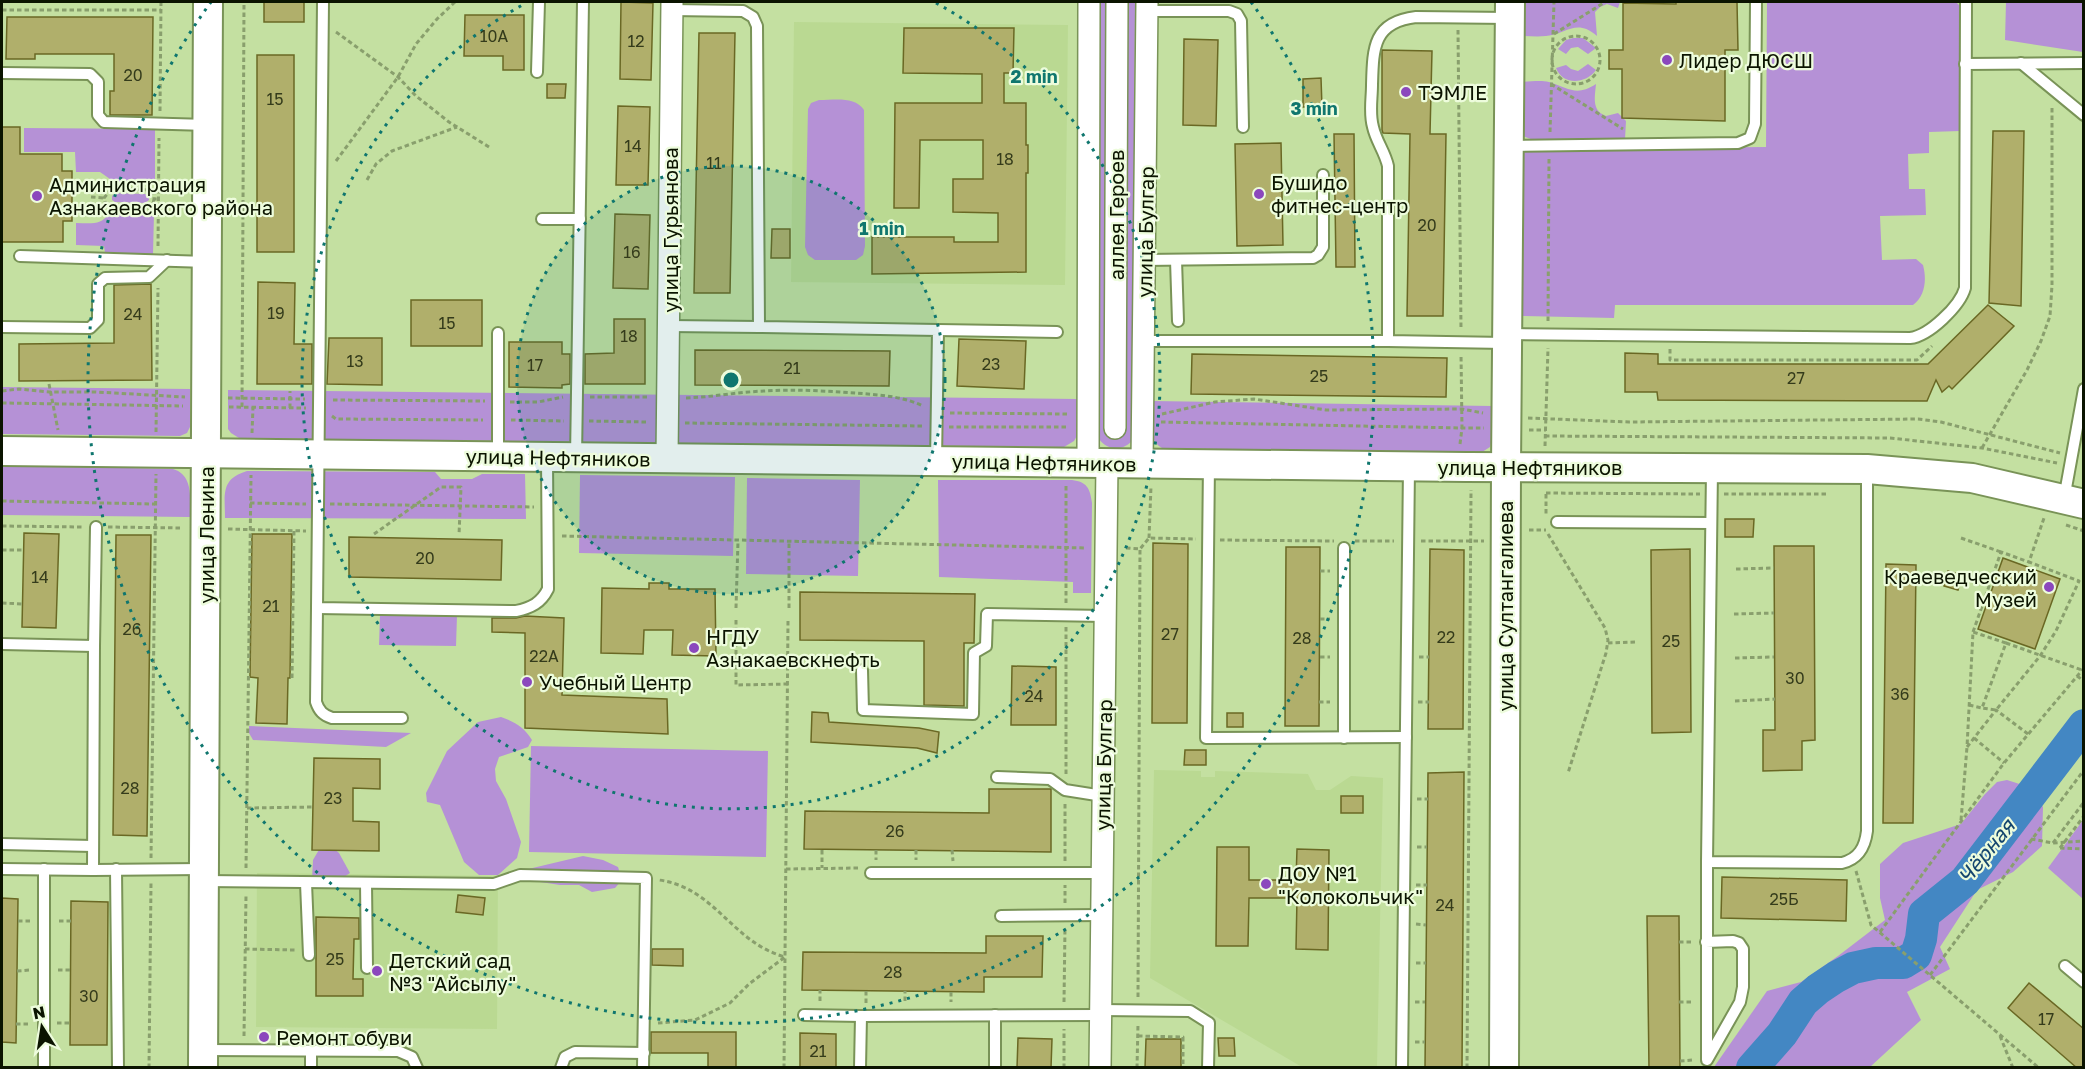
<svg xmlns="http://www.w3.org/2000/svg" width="2085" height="1069" font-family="'Golos Text',sans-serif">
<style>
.built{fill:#bad992}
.green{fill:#b591d6}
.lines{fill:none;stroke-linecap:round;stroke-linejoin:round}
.river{stroke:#4387c3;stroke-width:32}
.building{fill:#b0af6b;stroke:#6a6824;stroke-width:1.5}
.lane-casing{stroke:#799357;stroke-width:14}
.street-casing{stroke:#799357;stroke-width:24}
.secondary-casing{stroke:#799357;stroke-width:32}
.path{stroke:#899f6d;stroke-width:3;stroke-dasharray:4.5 3;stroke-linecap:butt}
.lane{stroke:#fff;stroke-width:10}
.street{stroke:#fff;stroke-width:21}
.secondary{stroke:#fff;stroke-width:28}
.ring{fill:none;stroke:#0f766e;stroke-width:3;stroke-dasharray:3 6}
.poi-dot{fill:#8b48bd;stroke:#edfcdc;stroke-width:2}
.labels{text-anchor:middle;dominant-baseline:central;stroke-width:4.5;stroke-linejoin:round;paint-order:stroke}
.number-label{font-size:16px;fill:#343b1b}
.poi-label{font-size:20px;fill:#0b1400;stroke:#edfcdc;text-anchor:start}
.street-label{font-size:20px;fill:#0b1400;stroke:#edfcdc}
.water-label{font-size:21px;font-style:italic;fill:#14456e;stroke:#edfcdc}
.centre{fill:#0f766e;stroke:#edfcdc;stroke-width:3}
.ring-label{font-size:18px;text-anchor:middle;font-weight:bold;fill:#0f766e;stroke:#edfcdc;stroke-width:4.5;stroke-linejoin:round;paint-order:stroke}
</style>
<rect width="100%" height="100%" fill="#c4e0a1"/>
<g class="built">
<path d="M794,22L1068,25L1065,285L791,282Z"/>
<path d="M1154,770L1201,771V777H1215V771L1308,774L1316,790H1330L1351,776L1383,778L1377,1067H1302L1150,978Z"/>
<path d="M257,873L498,876L497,1029L256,1027Z"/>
</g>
<g class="green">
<path d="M1099,2H1135L1133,434L1131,442C1119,454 1101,448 1096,433Z"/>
<path d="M1521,2H1620L1618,8L1607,4L1600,7L1595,12L1597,36C1576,18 1567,34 1546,36C1537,37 1529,36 1521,36Z"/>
<path d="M1767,2H1956L1959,5L1960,131L1929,132V153L1908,154L1909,189H1925L1926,215L1880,216L1882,260L1916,259L1923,265C1927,280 1925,296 1913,305H1615L1614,318L1521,316V155L1530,149L1766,147Z"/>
<path d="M2006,2H2083V52L2005,40Z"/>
<path d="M1573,38H1583L1596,48L1588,54L1578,47L1571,48L1566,54L1558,49L1566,40Z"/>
<path d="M1588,64L1596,70C1586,84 1563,86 1556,68L1566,65L1571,69L1578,71Z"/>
<path d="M1519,82C1528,82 1540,80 1549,82C1569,88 1576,97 1596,84C1595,96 1591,111 1606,116L1618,113L1626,121L1625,139L1536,141L1523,136Z"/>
<path d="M819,100C835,100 855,96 864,110L865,246L863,255L856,260H815L808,255L805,247L808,109L811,103Z"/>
<path d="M24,128L155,129V183L111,182L110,179L100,172H76L75,152H24Z"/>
<path d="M116,193L145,194L149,196V200L145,203L115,202L112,200V196Z"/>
<path d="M109,213L154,214L153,254L105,253L104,246L76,245V223C89,223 102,226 109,213Z"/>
<path d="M2,387L190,389V427L187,433L180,436L2,434Z"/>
<path d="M228,390L1077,399V436L1074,441L1064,447L239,438L231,433L228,429Z"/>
<path d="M1152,401L1492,406V438L1490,447L1479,454L1162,448C1146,439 1152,417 1152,401Z"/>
<path d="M2,465L173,469C194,475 190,500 190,517L2,515Z"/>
<path d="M247,471L435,472L441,479H472L482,474H525L526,519L225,518C225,495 220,479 247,471Z"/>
<path d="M580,475L735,477L733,556L579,553Z"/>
<path d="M747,478L860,480L858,576L746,574Z"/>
<path d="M938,480H1072C1087,482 1090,488 1092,503L1091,593H1073V582L939,577Z"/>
<path d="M380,615L457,616L456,646L379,645Z"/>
<path d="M501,717C515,722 524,727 532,740L528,747L499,757L495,769L496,781L506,799L521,842L517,858L498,875H479L464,862L440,805L427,802L426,793L447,751L478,722Z"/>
<path d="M249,726L411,733L386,747L253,740L249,733Z"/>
<path d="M531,746L768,751L766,857L529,852Z"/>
<path d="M2007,780L2029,787L2043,807L2042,846L2013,872L1977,890L1940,947L1950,969L1907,992L1921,1020L1870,1067H1714L1767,991L1801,982L1838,956L1885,920L1880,898V864L1903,843L1961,824L1985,794L1997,782Z"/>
<path d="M2083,820V899L2048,868Z"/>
<path d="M332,847L339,853L350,873L344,877L312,880L313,860L320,848Z"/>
<path d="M583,856L603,860L618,867L622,880L615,888L592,892L579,885H560L521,879L520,871Z"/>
</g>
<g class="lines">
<path class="river" d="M1752,1068L1782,1034L1803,1002L1818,989L1836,977L1853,968L1876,963H1903L1916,955L1921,939L1924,914L1965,881L2084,725"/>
</g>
<g class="building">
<rect x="264" y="2" width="40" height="20"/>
<path d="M621,2L653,3L651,80L620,79Z"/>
<path d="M1676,2H1737L1738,50H1725V121L1622,118V69H1609V50H1623V3L1676,4Z"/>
<path d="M465,15H524V70H503V56H464Z"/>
<path d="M7,17H153L152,115H110V91H114V54H35V59H6Z"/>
<path d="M904,28H1014L1013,73H1004V103H1026V145H1028V173H1026V272L872,274V237H954V242H998V213L953,212V179H983V140H920L919,208H894L895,103H982V74L903,73Z"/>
<path d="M699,33H735L730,293H694Z"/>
<path d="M1184,39L1218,40L1216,126L1183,125Z"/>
<path d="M1382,50L1432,51L1430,134H1446L1443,316H1407L1410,134L1383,133L1382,130Z"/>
<rect x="257" y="55" width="37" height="197"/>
<path d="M1321,78L1322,107H1303V79Z"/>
<path d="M547,84H566L565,98H547Z"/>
<path d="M618,106L650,107L648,185H616Z"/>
<path d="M2,127H20V154H62V171H72V221H63V242H2Z"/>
<path d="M1993,131H2024L2021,306L1989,303Z"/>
<path d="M1334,134H1354L1355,267H1336Z"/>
<path d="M1281,143L1283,245L1237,246L1235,144Z"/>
<path d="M615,214L650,215L648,289L613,288Z"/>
<path d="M772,229H790V258H771Z"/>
<path d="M258,282L295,283L294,344H312V384H257Z"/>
<path d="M151,284L152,380L19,381V344L114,343V285Z"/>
<rect x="411" y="300" width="71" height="46"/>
<path d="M1988,305L2014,326L1952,389L1949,386L1942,392L1936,380L1927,401L1658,400L1657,392H1625V353L1658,354V364H1928Z"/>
<path d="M614,319H645V384H585V354L614,353Z"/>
<path d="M329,338H382V385L327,384Z"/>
<path d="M959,339L1026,341L1024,389L957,386Z"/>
<path d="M509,342H562V354H570V384L562,385V388L509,387Z"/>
<path d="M695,350L890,351L889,386L695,385Z"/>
<path d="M1192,354L1447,358L1446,397L1191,394Z"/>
<path d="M1725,519H1754L1753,537H1725Z"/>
<path d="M24,533L59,534L56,628L22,627Z"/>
<path d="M252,534H292L290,678H288L287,724L256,723L258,678L250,677Z"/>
<path d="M116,535H151L147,836L113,835Z"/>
<path d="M349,537L502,540L501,580L349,577Z"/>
<path d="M1153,543L1188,544L1187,723H1152Z"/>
<path d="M1774,546H1814L1815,740L1802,741V770L1763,771V730H1775Z"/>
<path d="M1286,547H1320L1319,726H1285Z"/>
<path d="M1430,549L1464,550L1463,729H1428Z"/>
<path d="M1690,549L1691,732L1652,733L1651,550Z"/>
<path d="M2003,558L2060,579L2035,649L1978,629Z"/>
<path d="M1886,564L1916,565L1913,823H1883Z"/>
<path d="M1948,571L1962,575L1958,590L1944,586Z"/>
<path d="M649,583H669V589H715L716,656L672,655L673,630H644L643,654L601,653L602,588L649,589Z"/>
<path d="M800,592L975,594L974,643H964V706L924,705V641L800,640Z"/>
<path d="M525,616L564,618L562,695L667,699L668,734L525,728V633L492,632V618H516Z"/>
<path d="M1012,666L1056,667V725H1011Z"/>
<path d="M812,712L828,713L829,722L919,728L939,732L937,753L917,748L811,742Z"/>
<rect x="1227" y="713" width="16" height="14"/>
<path d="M1185,750H1206V765H1184Z"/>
<path d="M314,758L380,759V789L353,788V821L379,822V851L312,850Z"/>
<path d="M1464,772L1462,1068H1425L1428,773Z"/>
<path d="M989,789H1051V852L804,849L805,811L989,813Z"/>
<rect x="1341" y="796" width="22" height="17"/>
<path d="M1217,847H1249V880H1296L1297,849L1329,850L1328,950L1296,949L1297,898H1249L1248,946H1216Z"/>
<path d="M1722,877L1847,880L1846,921L1721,918Z"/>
<path d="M458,895L485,898L483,915L456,912Z"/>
<path d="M2,898L18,899L16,1043L2,1042Z"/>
<path d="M71,901L108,902L107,1045H70Z"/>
<path d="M1647,916H1679L1680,1068H1649Z"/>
<path d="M316,917L359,918V939H354L353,979H363V996H316Z"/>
<path d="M986,936H1043L1042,977H984V992L802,990L803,952L986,953Z"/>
<path d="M652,949H683V966L652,965Z"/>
<path d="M2029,983L2084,1029V1068H2077L2008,1008Z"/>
<path d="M651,1032H736V1068H708V1053H651Z"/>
<path d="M800,1033L836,1034V1068H800Z"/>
<path d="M1018,1038L1052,1039L1051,1068H1017Z"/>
<path d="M1218,1038H1234L1235,1056H1219Z"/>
<path d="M1146,1039H1181V1068H1145Z"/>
</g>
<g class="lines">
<defs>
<g id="lane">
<path d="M323,2L317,608L516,611C531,608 541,603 548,589L547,458"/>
<path d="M671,10L743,11L753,17L757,26L759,327L938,330L936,461"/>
<path d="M1147,11H1229L1237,14L1241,21L1243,127"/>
<path d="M2021,63L2084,115"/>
<path d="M1965,64L2084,63"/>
<path d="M537,72L539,2"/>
<path d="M2,73L90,74L98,82V115L104,122L207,125"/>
<path d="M1510,146L1738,143L1750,138L1755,124L1756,2"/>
<path d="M542,219H580"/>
<path d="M20,256L207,262"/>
<path d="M1144,260L1313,258L1318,255L1323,247V175"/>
<path d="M1176,260L1178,321"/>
<path d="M669,326L759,327"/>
<path d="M2,327L90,328L98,320V284L105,278L149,277L167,260"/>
<path d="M938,330L1057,332"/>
<path d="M498,333V455"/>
<path d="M1508,334L1910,338C1929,336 1960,306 1965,288L1966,2"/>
<path d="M1143,341H1388"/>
<path d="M1505,343L1388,341V166C1385,152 1376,141 1373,127C1369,113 1372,99 1372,85C1373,48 1373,22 1416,17L1509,18"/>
<path d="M576,457L583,2"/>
<path d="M1209,464L1206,738L1406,737"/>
<path d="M1712,470L1707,862L1842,863C1859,859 1865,847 1867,831V469"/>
<path d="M2064,499L2084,389"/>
<path d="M1557,522L1711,523"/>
<path d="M317,608L316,702C319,711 323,715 332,718H402"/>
<path d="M2,644L94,646L96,527"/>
<path d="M94,646L93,870L202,869"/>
<path d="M862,670L863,710L973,714L974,653L986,646L987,614L1105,616"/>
<path d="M1344,738V548"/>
<path d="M997,777L1050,779L1065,790L1103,796"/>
<path d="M2,844L93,846"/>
<path d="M2,869L93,870"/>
<path d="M44,869V1068"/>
<path d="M116,869L118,1068"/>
<path d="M871,873H1102"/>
<path d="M204,881L494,884L520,875L646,878L643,1068"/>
<path d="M306,883L309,955"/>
<path d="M366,883L367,968"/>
<path d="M1001,916L1102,915"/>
<path d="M1706,942L1733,941L1739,943L1743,949V987L1740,1002L1707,1060V862"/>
<path d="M2065,966L2084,982"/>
<path d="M1101,1010L1190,1011L1209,1023L1208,1068"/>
<path d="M804,1015L861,1016"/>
<path d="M203,1050L398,1051L412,1057L417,1068"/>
<path d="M311,1051V1068"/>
<path d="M561,1068L565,1057L575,1052L644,1053"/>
<path d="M860,1068L861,1016L1101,1015"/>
<path d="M995,1068V1015"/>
<path d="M1402,1068L1409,468"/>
</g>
<g id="street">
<path d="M1115,428L1117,2"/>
<path d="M667,458L672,2"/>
<path d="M1088,463L1089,2"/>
<path d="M1142,463L1147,2"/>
<path d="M1100,1068L1107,463"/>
</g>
<g id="secondary">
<path d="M2,451L1466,467L1867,469L1972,478L2084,504"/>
<path d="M203,1068L208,2"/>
<path d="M1504,1068L1506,467L1510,2"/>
</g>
</defs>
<use href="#lane" class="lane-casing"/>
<use href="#street" class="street-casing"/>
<use href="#secondary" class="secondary-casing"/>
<g class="path">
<path d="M2,10H161"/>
<path d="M1458,30L1461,330"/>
<path d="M336,32L398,77L416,96L449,122L489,147"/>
<path d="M1554,34L1605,2"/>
<circle cx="1576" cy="60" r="24"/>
<path d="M1551,84L1623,129"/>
<path d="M160,111L161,2"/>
<path d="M1550,132L1554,2"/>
<path d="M336,161L398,77L416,44L437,19L455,2"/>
<path d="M367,180L376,164L392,151L457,127"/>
<path d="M91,197L104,198"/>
<path d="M154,199L153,204L149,208L110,206L105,202L104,198L112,188L150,190L154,194V199H158"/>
<path d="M158,246L159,138"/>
<path d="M1548,321L1549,159"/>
<path d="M1670,349V360H1917L1932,346"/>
<path d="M49,384L58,430"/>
<path d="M2,391L19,389L50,392H96L185,397"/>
<path d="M590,397H650"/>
<path d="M228,398L305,399"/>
<path d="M686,398C713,397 738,392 764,391C794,389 826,391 856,393C879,395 902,396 923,406"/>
<path d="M333,400L485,401"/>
<path d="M510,402H538L563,397"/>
<path d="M2,403L183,406"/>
<path d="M229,407L306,408"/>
<path d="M242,407L244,2"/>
<path d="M290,408V391"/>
<path d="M950,413L1069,414"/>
<path d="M1162,414L1215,402L1254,399L1326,410L1462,409L1483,413"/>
<path d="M332,416L336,419L483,420"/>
<path d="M1528,418L1629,422L1918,419L1941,422L2060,453"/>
<path d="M511,420L564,421"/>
<path d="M589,421L648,422"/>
<path d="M1161,422L1462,428L1461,354"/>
<path d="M685,423L924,426"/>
<path d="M949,427H1068"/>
<path d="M1529,430H1546"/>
<path d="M156,432L158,288"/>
<path d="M252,433L253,407"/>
<path d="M1545,436L1890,438L1982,448L2057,463"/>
<path d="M1460,444L1462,428H1484"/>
<path d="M1545,446L1548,348"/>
<path d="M1982,448L2027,370L2041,341L2050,316L2052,285V107"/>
<path d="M1546,493L1700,494"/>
<path d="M1546,494V514"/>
<path d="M1724,494H1829"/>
<path d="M2,501L155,504"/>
<path d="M250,503L306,504"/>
<path d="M330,504L534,507"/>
<path d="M2066,525L2084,531"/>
<path d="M2,526L84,527"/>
<path d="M108,527L183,528"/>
<path d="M228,529L306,531"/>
<path d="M1529,530H1546"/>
<path d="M374,534L441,487H461L459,535"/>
<path d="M1548,534L1605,628L1608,640L1606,653L1568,773"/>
<path d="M562,536L1086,548"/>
<path d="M1149,538L1151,486"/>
<path d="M1961,538L2001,552"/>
<path d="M1220,540L1334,541"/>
<path d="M1355,541H1394"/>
<path d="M1421,541H1484"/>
<path d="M1126,548L1140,549L1149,538L1196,539"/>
<path d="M2,550H24"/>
<path d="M1736,569L1774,568"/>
<path d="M1320,571H1330"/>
<path d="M2,603L22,604"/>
<path d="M1066,603V486"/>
<path d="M736,608L738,541"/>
<path d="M789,608V542"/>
<path d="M1734,614L1774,613"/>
<path d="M1320,619H1330"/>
<path d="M736,620V685L788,684"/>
<path d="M1973,632L2001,552L2029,562"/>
<path d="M1608,643L1635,642"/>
<path d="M2006,643L2082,670"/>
<path d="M1320,657H1330"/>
<path d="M1419,657H1429"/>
<path d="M1735,658L1774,657"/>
<path d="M2077,676L2084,681"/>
<path d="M292,678L294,530"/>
<path d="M1735,701L1775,699"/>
<path d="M1319,702H1330"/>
<path d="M1418,702H1429"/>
<path d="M1969,705L1982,708"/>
<path d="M2028,734L1996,710L1967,747L1973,632L2006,643L1982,708L1996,710L2040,656L2056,631L2079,581L2029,562L2044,518"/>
<path d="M1974,738L2004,763"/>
<path d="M1066,774V627"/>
<path d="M1417,799H1428"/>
<path d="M247,808L313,807"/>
<path d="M1961,820L1967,747"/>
<path d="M2031,839L2053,843L2084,841"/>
<path d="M2053,843L2084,802"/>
<path d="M1417,847H1427"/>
<path d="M2060,848L2084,816"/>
<path d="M2060,848L2084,849"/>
<path d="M822,850V868"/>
<path d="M876,850V860"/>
<path d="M916,850V860"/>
<path d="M952,850L953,861"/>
<path d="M151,858L156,474"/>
<path d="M1065,861V804"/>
<path d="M246,868L251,475"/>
<path d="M786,869L859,868"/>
<path d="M1856,871L1871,925L2039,1068"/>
<path d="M1416,885H1427"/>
<path d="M1065,903V885"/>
<path d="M18,921H31"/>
<path d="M59,921H71"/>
<path d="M1416,924L1426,925"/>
<path d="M1880,932L2004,763L2084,668"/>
<path d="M1679,942H1692"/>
<path d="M245,949L295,950"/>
<path d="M1416,963H1426"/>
<path d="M58,970H71"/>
<path d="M17,971L30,970"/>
<path d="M1930,975L2084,770"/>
<path d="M866,991V1004"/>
<path d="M951,992V1002"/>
<path d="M1138,997L1140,549"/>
<path d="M820,1001V990"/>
<path d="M905,1001V991"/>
<path d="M1064,1002L1065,927"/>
<path d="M1415,1002H1425"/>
<path d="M1679,1002H1692"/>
<path d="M57,1023H70"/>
<path d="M658,1023L695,1020L730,1003L749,984L785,957C731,942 716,888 659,880"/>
<path d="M16,1024H29"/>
<path d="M244,1036L246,895"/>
<path d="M1138,1036L1183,1037V1068"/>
<path d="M2000,1036L2013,1068"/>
<path d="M1415,1042H1425"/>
<path d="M1680,1061L1693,1060"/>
<path d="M149,1068L151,882"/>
<path d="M784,1068L788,621"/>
<path d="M1064,1068V1029"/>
<path d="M1137,1068L1138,1024"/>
<path d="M1467,1068L1471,490"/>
</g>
<use href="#lane" class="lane"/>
<use href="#street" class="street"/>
<use href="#secondary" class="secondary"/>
</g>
<circle cx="731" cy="380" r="214" fill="#0f766e" fill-opacity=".12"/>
<g class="ring">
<circle cx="731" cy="380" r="214"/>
<path d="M936 3A429 429 0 1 1 526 3"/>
<path d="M1251 2A643 643 0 1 1 211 2"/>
</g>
<g class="poi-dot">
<circle cx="1667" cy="60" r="6"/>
<circle cx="1406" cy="92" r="6"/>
<circle cx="1259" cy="194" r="6"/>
<circle cx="37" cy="196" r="6"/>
<circle cx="2049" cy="587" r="6"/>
<circle cx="694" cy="648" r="6"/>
<circle cx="527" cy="682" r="6"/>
<circle cx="1266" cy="884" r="6"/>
<circle cx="377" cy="971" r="6"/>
<circle cx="264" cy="1037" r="6"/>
</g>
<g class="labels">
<g class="number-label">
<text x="494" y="36">10А</text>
<text x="636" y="41">12</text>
<text x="133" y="75">20</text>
<text x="275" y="99">15</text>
<text x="633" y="146">14</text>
<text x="1005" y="159">18</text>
<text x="714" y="163">11</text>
<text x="1427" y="225">20</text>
<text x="632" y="252">16</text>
<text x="276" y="313">19</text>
<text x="133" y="314">24</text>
<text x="447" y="323">15</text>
<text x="629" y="336">18</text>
<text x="355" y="361">13</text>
<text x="991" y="364">23</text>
<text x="535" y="365">17</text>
<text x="792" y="368">21</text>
<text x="1319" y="376">25</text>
<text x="1796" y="378">27</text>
<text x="425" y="558">20</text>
<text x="40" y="577">14</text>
<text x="271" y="606">21</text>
<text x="132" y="629">26</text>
<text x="1170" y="634">27</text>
<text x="1446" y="637">22</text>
<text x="1302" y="638">28</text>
<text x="1671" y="641">25</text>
<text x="544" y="656">22А</text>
<text x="1795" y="678">30</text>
<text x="1900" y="694">36</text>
<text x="1034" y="696">24</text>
<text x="130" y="788">28</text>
<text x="333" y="798">23</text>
<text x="895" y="831">26</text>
<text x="1784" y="899">25Б</text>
<text x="1445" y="905">24</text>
<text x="335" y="959">25</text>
<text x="893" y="972">28</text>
<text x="89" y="996">30</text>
<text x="2046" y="1019">17</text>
<text x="818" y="1051">21</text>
</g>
<g class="poi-label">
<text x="1679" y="60">Лидер ДЮСШ</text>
<text x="1418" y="92">ТЭМЛЕ</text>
<text x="1271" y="182">Бушидо<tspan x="1271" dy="23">фитнес-центр</tspan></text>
<text x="49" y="184">Администрация<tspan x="49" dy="23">Азнакаевского района</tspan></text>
<text x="2037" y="576" text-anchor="end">Краеведческий<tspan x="2037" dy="23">Музей</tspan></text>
<text x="706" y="636">НГДУ<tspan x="706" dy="23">Азнакаевскнефть</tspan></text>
<text x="539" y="682">Учебный Центр</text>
<text x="1278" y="873">ДОУ №1<tspan x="1278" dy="23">"Колокольчик"</tspan></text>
<text x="389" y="960">Детский сад<tspan x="389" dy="23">№3 "Айсылу"</tspan></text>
<text x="276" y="1037">Ремонт обуви</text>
</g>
<g class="street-label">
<text transform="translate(1116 215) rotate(-90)">аллея Героев</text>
<text transform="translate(670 230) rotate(-90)">улица Гурьянова</text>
<text transform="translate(1145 232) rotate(-89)">улица Булгар</text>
<text transform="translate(558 457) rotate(1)">улица Нефтяников</text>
<text transform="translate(1044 462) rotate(1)">улица Нефтяников</text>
<text x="1530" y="467">улица Нефтяников</text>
<text transform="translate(206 535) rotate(-90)">улица Ленина</text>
<text transform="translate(1505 606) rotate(-90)">улица Султангалиева</text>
<text transform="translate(1103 765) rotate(-89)">улица Булгар</text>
</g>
<g class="water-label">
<text transform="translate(1986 851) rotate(-51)">Чёрная</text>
</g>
</g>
<circle cx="731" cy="380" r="9" class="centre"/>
<g class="ring-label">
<text x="1034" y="83">2 min</text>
<text x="1314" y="115">3 min</text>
<text x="882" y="235">1 min</text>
</g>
<rect width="2085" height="1069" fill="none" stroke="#0b1400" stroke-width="6"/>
<g transform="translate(42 1027) rotate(348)" stroke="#edfcdc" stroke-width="4.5" paint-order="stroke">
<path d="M0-4.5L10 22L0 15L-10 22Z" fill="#0b1400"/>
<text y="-9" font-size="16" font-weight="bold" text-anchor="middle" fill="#0b1400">N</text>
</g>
</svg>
